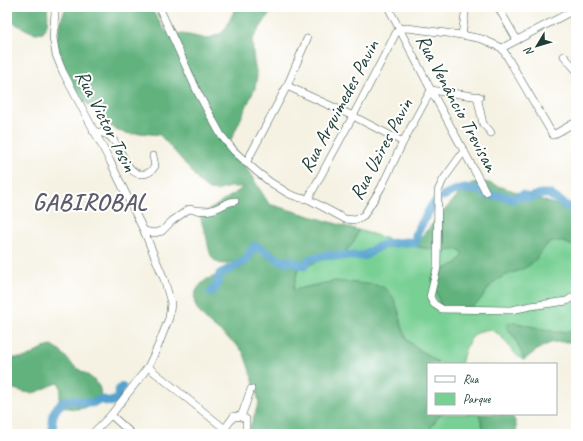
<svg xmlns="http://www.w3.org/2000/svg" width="583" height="441" font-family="Caveat,sans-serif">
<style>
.green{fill:#79d095;stroke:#4c8664}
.forest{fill:#62b27e;stroke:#407859}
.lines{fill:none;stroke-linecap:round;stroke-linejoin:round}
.river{stroke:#55a2ce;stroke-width:9}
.minor-casing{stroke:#3f584e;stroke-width:8}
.minor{stroke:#fff;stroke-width:7}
.labels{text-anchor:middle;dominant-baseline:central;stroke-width:4;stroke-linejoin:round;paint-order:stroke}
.street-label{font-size:20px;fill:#1f3d34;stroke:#fff}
.district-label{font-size:24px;font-weight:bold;letter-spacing:1px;fill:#5d5c6a;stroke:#fff}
</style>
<rect width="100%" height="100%" fill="#fff"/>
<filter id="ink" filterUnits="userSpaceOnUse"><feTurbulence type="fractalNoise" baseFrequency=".025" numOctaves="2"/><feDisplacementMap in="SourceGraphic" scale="8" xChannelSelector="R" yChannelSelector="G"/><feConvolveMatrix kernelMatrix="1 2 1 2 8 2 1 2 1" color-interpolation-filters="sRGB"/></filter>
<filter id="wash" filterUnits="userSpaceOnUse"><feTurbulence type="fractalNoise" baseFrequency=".012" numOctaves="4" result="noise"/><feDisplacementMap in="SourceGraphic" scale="16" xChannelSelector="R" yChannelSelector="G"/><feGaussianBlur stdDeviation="0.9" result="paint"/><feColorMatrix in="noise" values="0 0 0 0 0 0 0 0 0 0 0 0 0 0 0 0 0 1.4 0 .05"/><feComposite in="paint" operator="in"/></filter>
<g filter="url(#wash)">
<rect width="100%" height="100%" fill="#f5f2e3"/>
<g class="green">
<path d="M358,230C383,237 408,246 433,250C443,251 452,248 461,250L463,255C457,266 448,268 436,271L432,280L438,296L441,309L478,301L492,284L498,279L538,257L546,246L549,243L556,241L565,242L576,248V332H555L513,322L506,326L508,329L516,340L524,360C508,354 502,323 481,331C468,336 464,352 461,364H439L434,359L429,356L408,341L403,331L399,312L376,285L335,281L293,290L298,269L345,251C352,246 356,239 358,230Z"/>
<path d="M442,414H479L485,434H427L436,420Z"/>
</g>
<g class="forest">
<path d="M7,7H47C48,16 49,24 43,32C41,32 38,33 36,33C28,32 16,23 7,20Z"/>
<path d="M66,7H150L166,32L189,35L207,39L222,33L227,26L236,7H274L252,40L254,62L257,76L255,88L230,142L269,204L358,230C356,239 352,246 345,251L298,269L293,290L335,281L376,285C401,289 397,322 407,339C412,349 432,355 439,364H428V414H442L436,420L427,434H247C250,426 253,419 256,411C256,408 259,405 259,402C259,399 245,355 243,352C227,331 169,308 207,279L247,265C242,264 236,262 231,262C229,263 227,264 225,264C208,264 209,246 206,235C204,228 200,221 201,214L214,207L244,187H229L216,191L209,190L201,184L183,161L160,135L141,133L132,134L124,133L112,127L104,121L81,98L69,83L56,43L61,20Z"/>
<path d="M481,182L489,183L576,211V248C569,243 558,239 550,243C542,246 538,258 531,264C520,273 504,273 493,283C486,290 481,303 472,306C469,307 465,307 462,307C455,308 448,308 441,309L438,296L432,280L436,271C448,268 457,266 463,255L461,250H458L442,251L413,246L465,187L472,183Z"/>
<path d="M513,322L555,332H576V342C568,342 558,341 551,343C541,346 532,354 524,360L516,340L508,329L506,326L509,323Z"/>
<path d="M52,346C61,350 66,358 73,365C82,373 104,381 100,396C99,400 96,403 92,405C82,410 72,410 62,406L59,401L61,388L59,383C49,385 41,392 32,393C22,393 16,388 7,388V356L12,358H23L31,355L43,348Z"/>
<path d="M479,414H510C516,419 517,427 516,434H485Z"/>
</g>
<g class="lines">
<g class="river">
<path d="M443,196C450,192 457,189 465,189C470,189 474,191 479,189C491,201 501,192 513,199L522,195L528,198L541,194H549L567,206L576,210"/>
<path d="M211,292L216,287L220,274C226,270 244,263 247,259C250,254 250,249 256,246L281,261C285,262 287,260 291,261C295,262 299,265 304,266L308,260L323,256L329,255L341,256L346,255L355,256H364L376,248L385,244L407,242L415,243L416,242V234L431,207L436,202"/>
<path d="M54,434C54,430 52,426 52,421C53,410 60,401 72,400C78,400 84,403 91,403C95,403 98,399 103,400C112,402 108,403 118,399L119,397C118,392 118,390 122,387"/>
</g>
</g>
</g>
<g filter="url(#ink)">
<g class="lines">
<defs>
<g id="minor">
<path d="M57,7L55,12L53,38L56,55L63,72L110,161L144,231L164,279L171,303L170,311L169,318L158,346L148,367L111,415L93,433L90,434"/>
<path d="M159,7L198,93L221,135L234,151L256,171L270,182L289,194L300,198L308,199L345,219L356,220L364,215L381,188L403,142L431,90L480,97"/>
<path d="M388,7L431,90L486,192"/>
<path d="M498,7L517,40"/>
<path d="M400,29L407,28L462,35L482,39L502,48"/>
<path d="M462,35L466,7"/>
<path d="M502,48L553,135L576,122"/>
<path d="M502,48L576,9"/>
<path d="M564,56L576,70"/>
<path d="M287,86L353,116L403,142"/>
<path d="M477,96L483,124L489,130L491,133"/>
<path d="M93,131C101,133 108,133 113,140C122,149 127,176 143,174C149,174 152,171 155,166L153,156"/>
<path d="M464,151L443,180L438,191L437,268L430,297L434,304L442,309L511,310L531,306L567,301L576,295"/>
<path d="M246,163L287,86L307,39"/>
<path d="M308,199L353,116L396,33L400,29"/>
<path d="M144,231L154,233L162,231L172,221L189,209C196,210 204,212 211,210C220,208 226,202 235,201"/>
<path d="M148,367L225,429"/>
<path d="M111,415L132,434"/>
<path d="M241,417L251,389"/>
<path d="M221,434L234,416L241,417L246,419V431L245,434"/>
</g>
</defs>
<use href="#minor" class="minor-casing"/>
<use href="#minor" class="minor"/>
</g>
</g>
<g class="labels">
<g class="street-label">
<text transform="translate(457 103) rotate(62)">Rua Venâncio Trevisan</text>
<text transform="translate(339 106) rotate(-62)">Rua Arquimedes Pavin</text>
<text transform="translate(106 121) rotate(63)">Rua Victor Tosin</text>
<text transform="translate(381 149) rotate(-62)">Rua Uzires Pavin</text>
</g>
<g class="district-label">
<text x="90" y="202">GABIROBAL</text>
</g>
</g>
<rect width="583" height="441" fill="none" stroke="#fff" stroke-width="24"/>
<rect x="427" y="363" width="130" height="52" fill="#ffffff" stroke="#a5b1ae"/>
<rect x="435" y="376" width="20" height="6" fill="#ffffff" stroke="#a5b1ae"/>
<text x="463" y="383" font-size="12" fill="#1f3d34">Rua</text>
<rect x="435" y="393" width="20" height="12" fill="#79d095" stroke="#a5b1ae"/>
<text x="463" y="403" font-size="12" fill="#1f3d34">Parque</text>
<g transform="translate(537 46) rotate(232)" stroke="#ffffff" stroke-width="3" paint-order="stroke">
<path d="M0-3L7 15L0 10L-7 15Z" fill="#1f3d34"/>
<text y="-6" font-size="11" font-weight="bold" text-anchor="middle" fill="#1f3d34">N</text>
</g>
</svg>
